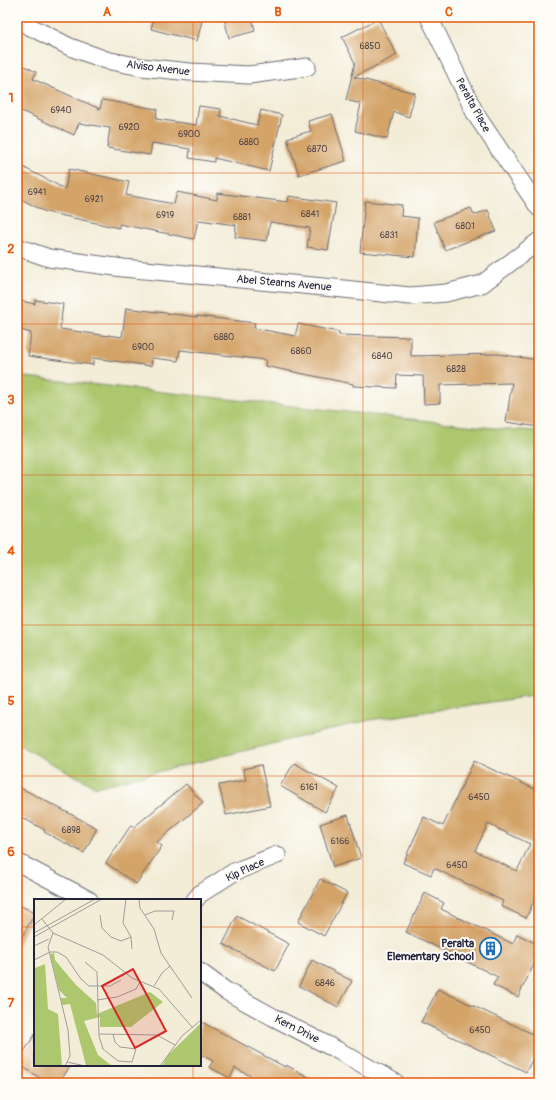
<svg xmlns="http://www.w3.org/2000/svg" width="556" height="1100" font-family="Pangolin,sans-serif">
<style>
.green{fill:#acc76e;stroke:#677454}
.building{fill:#d3a367;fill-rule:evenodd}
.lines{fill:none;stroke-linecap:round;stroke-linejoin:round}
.minor-casing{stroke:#6b6972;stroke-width:19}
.minor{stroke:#fff;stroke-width:17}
.grid{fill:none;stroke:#e8590c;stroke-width:1;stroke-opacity:0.55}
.labels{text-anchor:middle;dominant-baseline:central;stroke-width:4;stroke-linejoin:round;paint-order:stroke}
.number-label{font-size:9px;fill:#4e4246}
.street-label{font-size:11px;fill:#22223b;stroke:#fdfcf7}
.poi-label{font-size:11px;font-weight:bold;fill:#22223b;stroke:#fdfcf7;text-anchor:end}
.inset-road{fill:none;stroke:#9f9c99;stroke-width:1}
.view{fill:#d62828;fill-opacity:0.15;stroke:#d62828;stroke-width:2}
.inset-edge{fill:none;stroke:#22223b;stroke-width:2}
.neatline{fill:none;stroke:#e8590c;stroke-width:1.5}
.grid-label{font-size:13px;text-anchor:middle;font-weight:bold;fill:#e8590c}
</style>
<rect width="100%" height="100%" fill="#fdfcf7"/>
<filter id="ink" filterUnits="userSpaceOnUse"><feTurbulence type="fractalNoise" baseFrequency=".025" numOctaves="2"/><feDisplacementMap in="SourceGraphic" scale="8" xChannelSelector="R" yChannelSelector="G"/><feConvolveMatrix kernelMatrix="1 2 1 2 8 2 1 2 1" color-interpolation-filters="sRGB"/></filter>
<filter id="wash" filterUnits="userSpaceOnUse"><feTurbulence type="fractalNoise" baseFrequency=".012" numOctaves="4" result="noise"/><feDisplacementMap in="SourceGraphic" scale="16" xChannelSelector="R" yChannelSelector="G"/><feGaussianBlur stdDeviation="0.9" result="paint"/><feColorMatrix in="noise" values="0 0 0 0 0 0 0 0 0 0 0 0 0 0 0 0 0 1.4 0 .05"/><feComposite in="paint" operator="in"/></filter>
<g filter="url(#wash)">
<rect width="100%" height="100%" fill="#f3edd8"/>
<path class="green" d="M17,376L503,429L539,431V695L370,720L96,787L17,744Z"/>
<g id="blocks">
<g class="building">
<path d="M154,17H203L197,41L151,29Z"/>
<path d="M224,17H252L255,31L229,38Z"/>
<path d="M378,19L397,55L354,77L415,93L409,117L394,112L387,139L355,131L361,104L346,100L355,63L342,37Z"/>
<path d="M17,62L36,72L33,79L100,109L102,100L157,109L156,119L196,125L199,106L221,109L220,116L257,125L261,110L282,115L269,171L214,158V162L189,158L190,149L152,143L150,155L107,148L110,128L79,123L74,135L17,109Z"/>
<path d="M332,114L346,161L299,175L287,138L311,131L308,121Z"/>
<path d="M17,164L65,189L69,169L129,182L126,195L174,204L177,192L217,200V193L288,202L289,196L336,203L328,250L307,247L310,228L270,222L267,241L235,237L236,225L198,220L194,239L119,224V228L46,212L17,197Z"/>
<path d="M365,201L402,205L401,216L418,218L415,257L360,252Z"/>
<path d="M471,208L474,215L488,210L496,231L445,250L434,222Z"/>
<path d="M17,300L35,304V300L63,304L60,329L108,336V335L122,337L126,308L197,317V316L255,323L254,328L295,336L298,324L339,332V335L411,337V356L497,354L539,360V427L506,422L512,383L440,385V403L424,404L423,376L397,375L396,388L353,386V384L265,366L266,360L180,350L178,361L152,358L151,366L93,358V365L28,356L31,333L17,329Z"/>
<path d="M474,761L539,791V890L526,918L501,906L503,901L434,868L431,875L403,863L424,817L443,826ZM488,824L530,844L517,871L475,851Z"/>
<path d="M294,763L339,788L325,812L280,786Z"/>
<path d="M261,765L270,806L226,815L219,785L246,780L243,769Z"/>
<path d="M186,784L203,803L157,842L162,846L136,884L106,863L131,825L134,827Z"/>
<path d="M17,786L97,828L84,853L44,832L45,830L17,815Z"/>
<path d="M348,815L361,858L333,867L320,824Z"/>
<path d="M320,879L347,893L324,936L298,922Z"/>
<path d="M425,893L444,903L441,909L513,944L517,934L539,945V954L518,997L493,985L498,977L406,932Z"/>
<path d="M17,904L35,913L17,946Z"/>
<path d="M237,916L289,944L275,971L223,944Z"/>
<path d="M312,960L352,981L338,1007L299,986Z"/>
<path d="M438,989L539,1037V1046L526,1072L421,1022Z"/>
<path d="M200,1021L285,1067L286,1065L320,1083H264L235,1068L230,1078L209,1067L213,1061L200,1054Z"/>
<path d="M35,1034V1065H71L59,1083H48L17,1063Z"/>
</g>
</g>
</g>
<g filter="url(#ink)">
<use href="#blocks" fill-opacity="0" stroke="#6b6972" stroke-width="1"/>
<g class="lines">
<defs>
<g id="minor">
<path d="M429,17L476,115L539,208"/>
<path d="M17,20L70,47L106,60L141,67L190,72L249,75L307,67"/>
<path d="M17,247L49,258L123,268L334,288L410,296L446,293L482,284L539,241"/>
<path d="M17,862L89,900"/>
<path d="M195,900L200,894L234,872L277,855"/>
<path d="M200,972L226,991L273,1017L337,1050L396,1083"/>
</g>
</defs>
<use href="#minor" class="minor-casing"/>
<use href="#minor" class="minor"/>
</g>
</g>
<path class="grid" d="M193,17V900M363,17V1083M17,173H539M17,324H539M17,475H539M17,625H539M17,776H539M17,927H35M200,927H539M193,1065V1083"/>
<defs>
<symbol id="building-ring" viewBox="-11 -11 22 22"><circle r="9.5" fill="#fdfcf7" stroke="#1f6fb2" stroke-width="1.5"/><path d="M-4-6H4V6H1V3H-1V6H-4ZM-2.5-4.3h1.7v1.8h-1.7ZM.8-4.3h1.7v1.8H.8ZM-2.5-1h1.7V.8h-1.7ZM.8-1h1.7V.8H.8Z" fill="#1f6fb2"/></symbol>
</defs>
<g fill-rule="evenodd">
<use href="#building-ring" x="478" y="936" width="25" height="25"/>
</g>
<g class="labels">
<g class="number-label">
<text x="370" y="46">6850</text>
<text x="61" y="110">6940</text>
<text x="129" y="127">6920</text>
<text x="189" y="134">6900</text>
<text x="249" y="142">6880</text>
<text x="317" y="149">6870</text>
<text x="37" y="192">6941</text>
<text x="94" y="199">6921</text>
<text x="310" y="214">6841</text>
<text x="165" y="215">6919</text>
<text x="242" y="217">6881</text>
<text x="465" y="226">6801</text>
<text x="389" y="235">6831</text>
<text x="224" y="337">6880</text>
<text x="143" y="347">6900</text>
<text x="301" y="351">6860</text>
<text x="382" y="356">6840</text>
<text x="456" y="369">6828</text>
<text x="309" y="787">6161</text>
<text x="479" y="797">6450</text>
<text x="71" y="830">6898</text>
<text x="340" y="841">6166</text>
<text x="457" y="865">6450</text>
<text x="325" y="983">6846</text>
<text x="480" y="1030">6450</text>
</g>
<g class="street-label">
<text transform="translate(158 68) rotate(7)">Alviso Avenue</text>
<text transform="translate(473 105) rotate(61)">Peralta Place</text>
<text transform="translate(284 283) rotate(5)">Abel Stearns Avenue</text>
<text transform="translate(245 870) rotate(-25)">Kip Place</text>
<text transform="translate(297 1029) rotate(27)">Kern Drive</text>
</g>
<g class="poi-label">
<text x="474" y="943">Peralta<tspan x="474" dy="13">Elementary School</tspan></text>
</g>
</g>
<g transform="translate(34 899)">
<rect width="167" height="167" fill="#f3edd8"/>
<path d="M20,54L21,61L42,86L62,104L63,115L116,93L129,103L97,128H66V118L50,122L64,156L78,167L52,166L36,105L28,106L27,99H33L25,91L16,55ZM11,65L14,110L24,115L28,167H0L1,69ZM167,124V167H128L134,156Z" fill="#acc76e"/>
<path class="inset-road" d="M92,0L89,24L97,38L98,50M105,0L106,9L120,30L127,54L158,99M66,16L68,29L77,38L87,42L97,38M111,16L121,12H140L138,21M8,20L19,34L69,56L98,79L125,90L159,129M0,26L32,0M0,34L61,0M19,34L14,48L34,131L36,157L31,167M0,38L68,0M0,47L15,40M0,61L16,53H23L32,58L47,80L55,87H76L87,81M51,63L63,73L65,137L69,150L84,162L98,163L102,150L86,148L81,143L79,135M120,87L128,74L136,67M63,101L83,98L102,90L106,83M65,135L123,136L141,146M33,163L51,167M126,167L148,137L167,121"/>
<path class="view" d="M99,70L132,132L101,149L68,87Z"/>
<rect width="167" height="167" class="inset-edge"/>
</g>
<rect width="556" height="1100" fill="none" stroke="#fdfcf7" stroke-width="44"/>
<rect x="22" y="22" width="512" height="1056" class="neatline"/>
<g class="grid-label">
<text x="107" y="16">A</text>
<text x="278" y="16">B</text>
<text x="449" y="16">C</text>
<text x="11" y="102">1</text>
<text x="11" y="253">2</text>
<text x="11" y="404">3</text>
<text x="11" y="555">4</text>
<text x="11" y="705">5</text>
<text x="11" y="856">6</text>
<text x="11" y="1007">7</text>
</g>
</svg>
